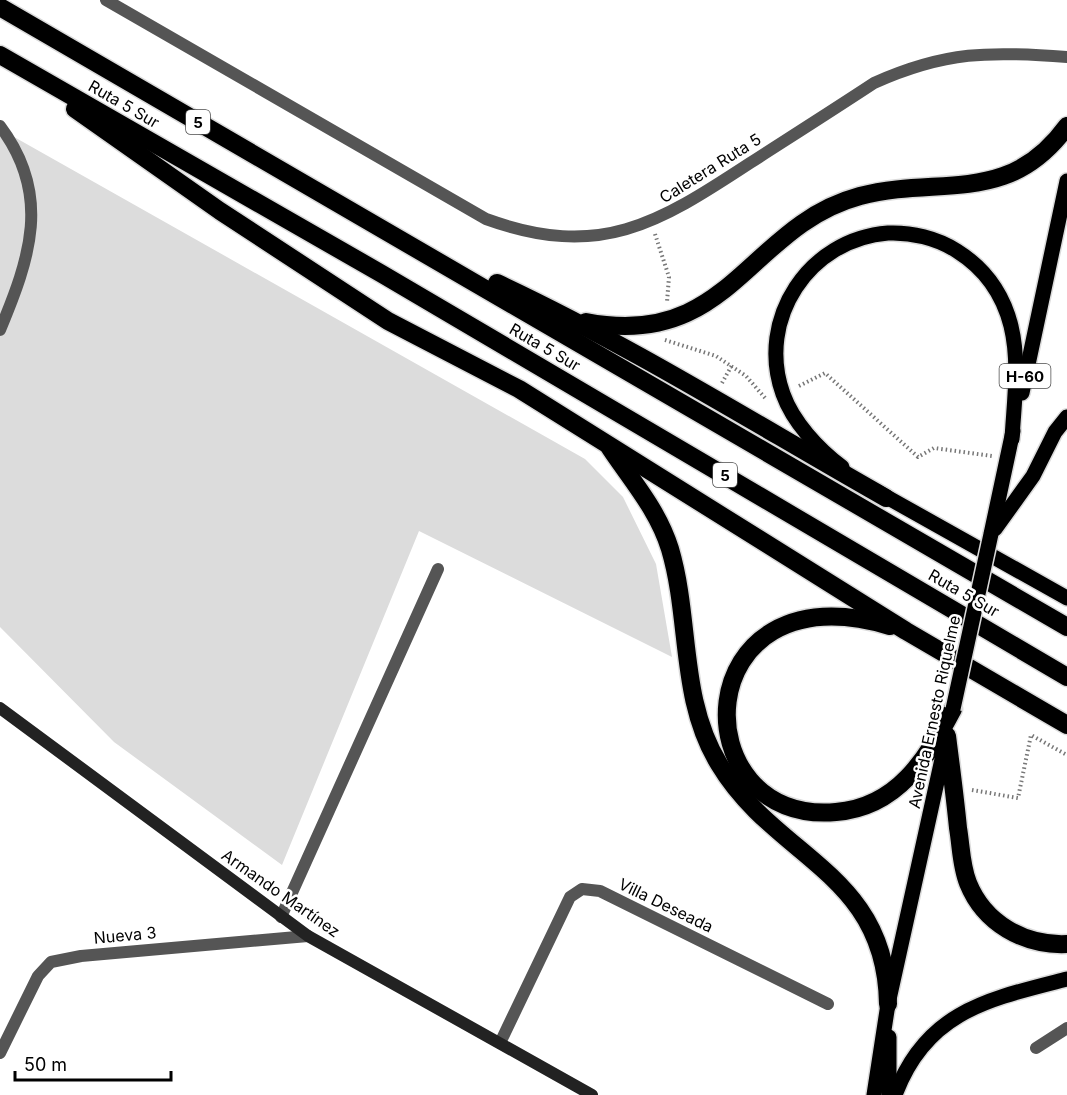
<svg xmlns="http://www.w3.org/2000/svg" width="1067" height="1095" font-family="Inter,sans-serif">
<style>
.green{fill:#dcdcdc}
.lines{fill:none;stroke-linecap:round;stroke-linejoin:round}
.primary-casing{stroke:#dbdbdb;stroke-width:18}
.motorway-casing{stroke:#dbdbdb;stroke-width:21}
.path{stroke:#777;stroke-width:4;stroke-dasharray:1.5 3;stroke-linecap:butt}
.minor{stroke:#555;stroke-width:12}
.tertiary{stroke:#555;stroke-width:12}
.secondary{stroke:#222;stroke-width:12}
.primary{stroke:#000;stroke-width:15}
.motorway{stroke:#000;stroke-width:18}
.primary-bridge-casing{stroke:#dbdbdb;stroke-width:18;stroke-linecap:butt}
.primary-bridge{stroke:#000;stroke-width:15}
.labels{text-anchor:middle;dominant-baseline:central;stroke-width:5;stroke-linejoin:round;paint-order:stroke}
.shield{fill:#fff;stroke:#4c4c4c;stroke-width:1.5}
.shield-label{font-size:15px;font-weight:bold;fill:#000}
.street-label{font-size:16px;fill:#000;stroke:#fff}
</style>
<rect width="100%" height="100%" fill="#fff"/>
<path class="green" d="M0,129L585,459L623,497L656,564L672,657L419,531L282,865L114,742L0,627Z"/>
<g class="lines">
<defs>
<g id="primary">
<path d="M1022,393L1067,181"/>
<path d="M842,467C818,449 793,422 783,394C756,319 809,239 888,233C911,232 937,238 957,251C984,268 1003,294 1011,326C1020,363 1014,402 1012,439"/>
<path d="M876,491L1067,598"/>
<path d="M995,529L1033,476L1055,432L1067,417"/>
<path d="M991,534L1013,431"/>
<path d="M889,1037V1095"/>
<path d="M874,1095L888,1004L946,741"/>
<path d="M895,1095C926,1011 989,999 1067,979"/>
</g>
<g id="motorway">
<path d="M0,7L1067,627"/>
<path d="M0,55L382,274L1067,677"/>
<path d="M75,109L220,211L388,321L519,389L906,631L1067,725"/>
<path d="M497,283C632,346 757,425 886,498"/>
<path d="M586,322C730,350 748,226 860,196C940,175 1008,207 1067,126"/>
<path d="M610,448C632,481 658,510 670,549C691,620 679,699 719,764C776,859 886,872 888,1004"/>
<path d="M890,626C684,565 681,826 836,812C898,807 927,758 953,709"/>
<path d="M947,736C951,767 955,797 958,828C961,845 961,866 968,883C984,923 1024,946 1067,944"/>
</g>
</defs>
<use href="#primary" class="primary-casing"/>
<use href="#motorway" class="motorway-casing"/>
<g class="path">
<path d="M655,234L669,277L667,302"/>
<path d="M665,340L716,356L746,376L766,399"/>
<path d="M722,383L732,365"/>
<path d="M799,386L825,373L918,457L934,448L992,456"/>
<path d="M972,790L1018,798L1031,735L1067,755"/>
</g>
<g class="minor">
<path d="M106,0L486,219C600,260 657,224 750,163C792,136 833,110 874,83C945,51 990,51 1067,57"/>
<path d="M281,917L438,569"/>
<path d="M500,1043L570,897L582,889L600,891L828,1004"/>
<path d="M1036,1048L1067,1028"/>
<path d="M0,1053L38,976L51,962L81,956L308,936"/>
</g>
<path class="tertiary" d="M0,126C52,195 30,258 0,330"/>
<path class="secondary" d="M0,708L308,936L592,1095"/>
<use href="#primary" class="primary"/>
<use href="#motorway" class="motorway"/>
<defs>
<path id="primary-bridge" d="M953,709L991,534"/>
</defs>
<use href="#primary-bridge" class="primary-bridge-casing"/>
<use href="#primary-bridge" class="primary-bridge"/>
</g>
<g class="labels">
<g class="shield">
<rect x="186" y="110" width="24" height="24" rx="4.5"/>
<rect x="999.5" y="364" width="51" height="24" rx="4.5"/>
<rect x="713" y="463" width="24" height="24" rx="4.5"/>
</g>
<g class="shield-label">
<text x="198" y="122">5</text>
<text x="1025" y="376">H-60</text>
<text x="725" y="475">5</text>
</g>
<g class="street-label">
<text transform="translate(124 104) rotate(30)">Ruta 5 Sur</text>
<text transform="translate(710 168) rotate(-32)">Caletera Ruta 5</text>
<text transform="translate(545 347) rotate(30)">Ruta 5 Sur</text>
<text transform="translate(964 593) rotate(30)">Ruta 5 Sur</text>
<text transform="translate(934 712) rotate(-78)">Avenida Ernesto Riquelme</text>
<text transform="translate(281 893) rotate(35)">Armando Martínez</text>
<text transform="translate(666 905) rotate(26)">Villa Deseada</text>
<text transform="translate(125 935) rotate(-5)">Nueva 3</text>
</g>
</g>
<path d="M15 1071v9h156v-9" fill="none" stroke="#000000" stroke-width="3"/>
<text x="24" y="1071" font-size="18" fill="#000000" stroke="#ffffff" stroke-width="4.5" paint-order="stroke">50 m</text>
</svg>
